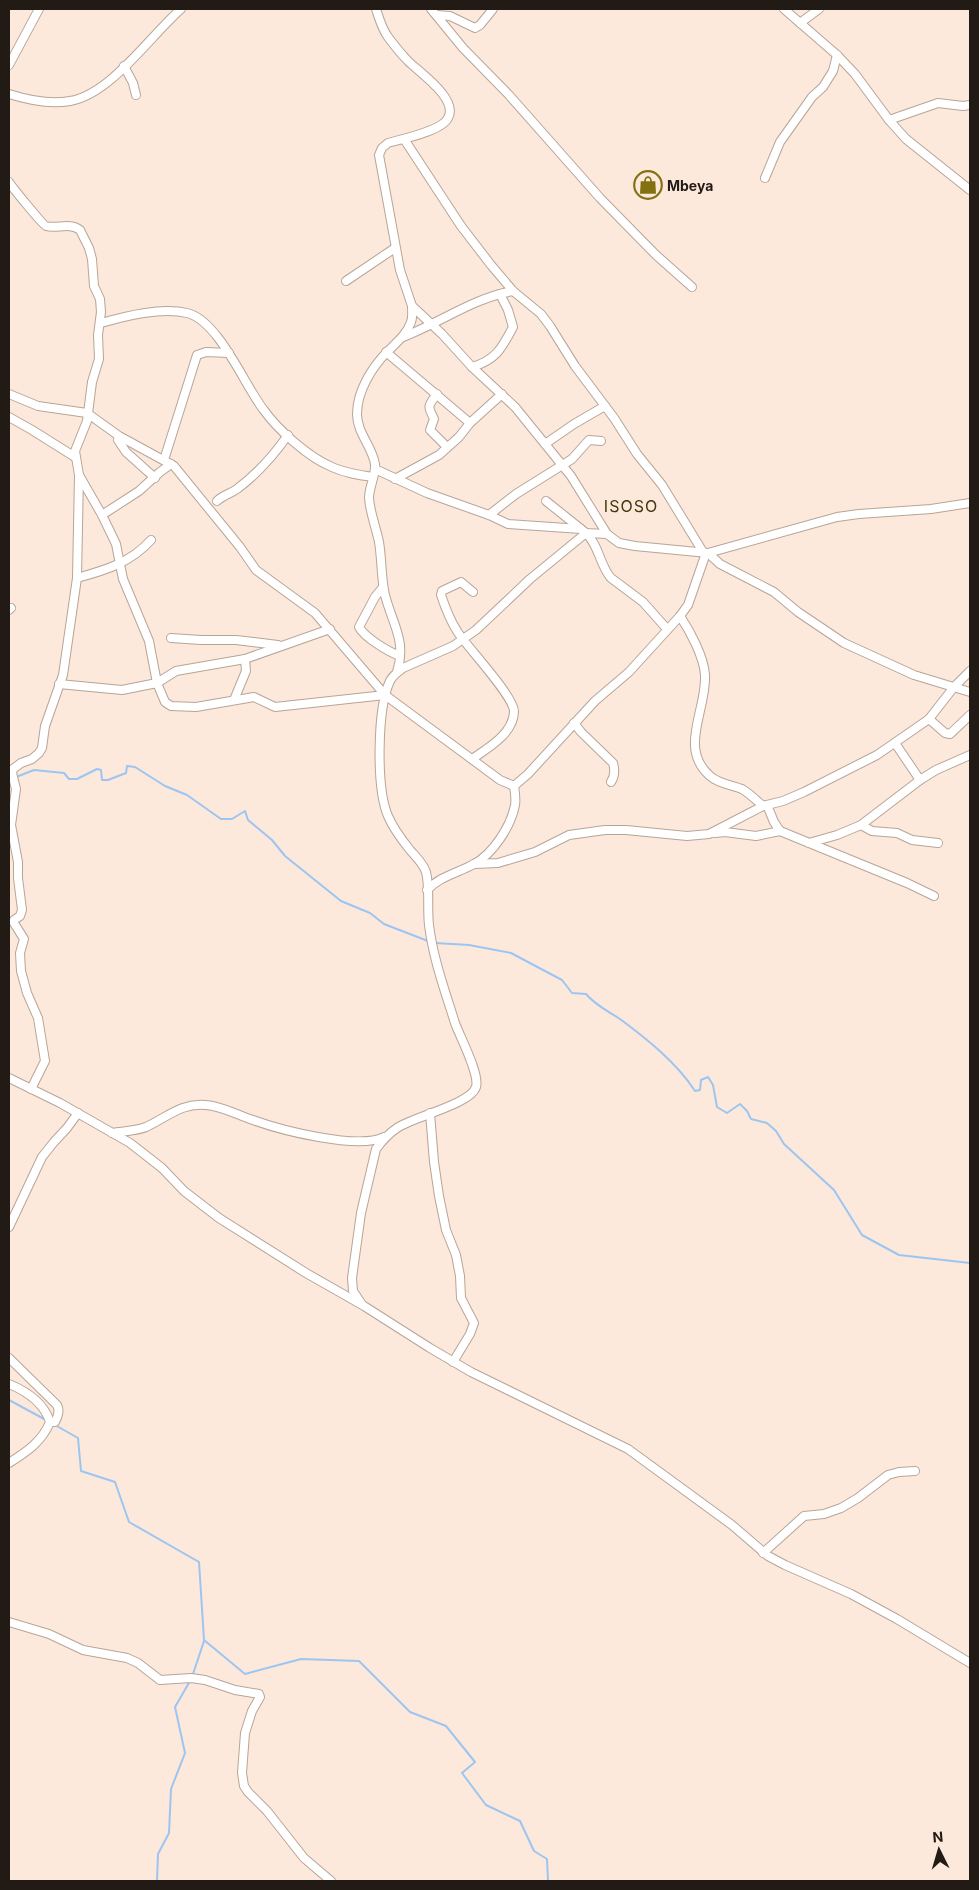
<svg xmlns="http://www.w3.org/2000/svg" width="979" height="1890" font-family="Inter,sans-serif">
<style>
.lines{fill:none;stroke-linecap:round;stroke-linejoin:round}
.stream{stroke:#9dc5f2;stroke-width:2}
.street-casing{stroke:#b7a598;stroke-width:10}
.street{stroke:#fff;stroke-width:8}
.labels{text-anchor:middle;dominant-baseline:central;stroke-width:5;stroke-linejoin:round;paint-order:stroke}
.poi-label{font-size:14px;font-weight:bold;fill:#211a15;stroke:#fce9db;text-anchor:start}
.quarter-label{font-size:16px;letter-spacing:1px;fill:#41380e;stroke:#fce9db}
</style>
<rect width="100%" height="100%" fill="#fce9db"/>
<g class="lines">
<g class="stream">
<path d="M16,777L34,770L64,773L69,779H77L97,769L101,770L102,780H108L126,773L127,766L135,767L165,786L187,795L221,819H232L245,811L248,820L272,840L285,856L341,901L370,913L384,924L428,941"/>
<path d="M435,943L469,945L511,953L562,980L572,993L586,994C595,1005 608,1011 620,1019C647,1039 677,1063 695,1091L700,1090L701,1080L708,1077L713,1085L717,1107L727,1113L740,1104L747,1111L751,1119L767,1123L776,1131L784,1144L834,1190L862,1235L899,1255L970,1263"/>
<path d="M9,1400L46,1420"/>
<path d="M55,1425L78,1438L81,1471L115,1482L129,1522L199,1562L204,1640L245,1674L301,1659L359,1661L410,1712L446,1726L475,1762L462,1773L486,1805L520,1821L534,1851L547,1859L548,1881"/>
<path d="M192,1677L204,1641"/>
<path d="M157,1881L158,1854L169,1833L171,1789L185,1753L175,1707L190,1681"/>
</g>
<defs>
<g id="street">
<path d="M376,9C379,18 382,29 388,37C394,45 401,54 408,61C419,72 459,99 448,118C442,131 402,139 388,143L382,148L379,155L400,270L412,306L442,334L472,367L515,407L571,476L607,534"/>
<path d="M431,9L463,48L509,95L600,198L656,255L692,287"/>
<path d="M784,9L837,55L855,74L889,120L906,139L970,190"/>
<path d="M437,15L450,16L475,28L480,25L493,9"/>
<path d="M800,23L819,9"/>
<path d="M9,65L39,9"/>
<path d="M124,66L133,83L136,95"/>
<path d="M9,94C28,100 49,105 70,101C111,94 150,36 181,9"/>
<path d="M889,120L938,103L963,106L970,105"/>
<path d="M404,139L461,226L491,265L513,291L541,314L550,326L575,366L614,418L637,454L662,485L703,552"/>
<path d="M765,178L780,142L812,97L823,87L833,71L837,55"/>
<path d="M9,182C11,186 43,225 46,226C57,229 70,222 80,230L89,248L92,259L94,286L100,299L101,312L98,335L99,359L92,382L87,421L75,451L79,475L77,578L63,675L45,726L42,748L39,753L32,759L21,763L13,769L12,773L16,789L11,825L18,862V878L22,910L20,916L14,920V923L24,939L20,953L21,971L27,993L38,1018L45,1061L31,1089"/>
<path d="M346,281L395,248"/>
<path d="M101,323C126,316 161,307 187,313C218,320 244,384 263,409C278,430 308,457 332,467C345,473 359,475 373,477"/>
<path d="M403,337C440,323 473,298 513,291"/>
<path d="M386,352L470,423"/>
<path d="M472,367C496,360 502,348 513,327L508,310L500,294"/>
<path d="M9,394L38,406L87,413L119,436L174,466L240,547L256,570L315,613L385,695L500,780L514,786L528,774L595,701L629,672L680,616L688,605L706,553"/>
<path d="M437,394C428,406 427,405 434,419L430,430L447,447"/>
<path d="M9,417L32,430L75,457"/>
<path d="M118,440L126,452L155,478"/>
<path d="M545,444L574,424L605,406"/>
<path d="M164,460L197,355L206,352L229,353"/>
<path d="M375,469L427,493L489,515L508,524L581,529L586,533L607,534L619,543L635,546L708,553L720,564L774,592L798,612L844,643L914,675L970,692"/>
<path d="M79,475L102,515L116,544L123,579L149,641L157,683L165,702L171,706L196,707L254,697L275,707L385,695"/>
<path d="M395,479L439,455L459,437L470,423L502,394"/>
<path d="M217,501C223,495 230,494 237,489C257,474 274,455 288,435"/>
<path d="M546,501L581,529"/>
<path d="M102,515L139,491L160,472L171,464"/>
<path d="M489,515L516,494L572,459L589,440L601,441"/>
<path d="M708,553L837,517L859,514L931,509L970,503"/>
<path d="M77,578C106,570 130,563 151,540"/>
<path d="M383,587L375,597L359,627C365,638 389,652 400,656"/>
<path d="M9,610L11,608"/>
<path d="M680,616C690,631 704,657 705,675C707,710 678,748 710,776C719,784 732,785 742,789C749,793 756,800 763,806"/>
<path d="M171,638L201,640H236L278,645"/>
<path d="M397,672C407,641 392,623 385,595C381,578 382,560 379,542C376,527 370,513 369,498C369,487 376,475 375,464C372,446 357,433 357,414C357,391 372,367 388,351C397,342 407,334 411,322C413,317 412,311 412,306"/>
<path d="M59,684L122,690L157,683L176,671L245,659L330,629"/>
<path d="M234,700L246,671L245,659"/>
<path d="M929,719L945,733L950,734L970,715"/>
<path d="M574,723L581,732L613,763C615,770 615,776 611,782"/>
<path d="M895,743L920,780"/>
<path d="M472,759C488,748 513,734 514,712C515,697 466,646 457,631C450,620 445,607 441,595L442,591L461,582L473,592"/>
<path d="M767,805L774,822L780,831L907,883L934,896"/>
<path d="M861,825L872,831L897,833L912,840L938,843"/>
<path d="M715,833L725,832L756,836L780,831"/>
<path d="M809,843L837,835L861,825L920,780L936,770L970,755"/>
<path d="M474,864L498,863L535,852L569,835L605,830H626L687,836L709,834L763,806L783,801L804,792L877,755L929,719L954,687L970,671"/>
<path d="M427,890C440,876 458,873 474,864C493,854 511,826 515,805C516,799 515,792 514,786"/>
<path d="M9,1078L60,1103L130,1143L162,1168L184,1191L219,1218L306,1273L364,1306L430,1348L471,1372L628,1449L732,1525L768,1556L785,1565L851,1594L897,1619L970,1663"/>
<path d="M430,1113L434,1162L439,1196L446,1230L456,1255L460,1276L461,1298L474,1323L470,1334L453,1362"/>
<path d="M112,1133C123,1131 136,1131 146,1127C166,1118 182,1102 206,1105C222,1106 237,1115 253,1120C280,1130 358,1150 384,1137"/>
<path d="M9,1227L42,1157L54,1142L67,1128L78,1113"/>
<path d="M361,1303L353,1291L352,1278L361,1213L376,1149C382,1141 388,1134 397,1128C413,1117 471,1104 476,1087C480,1074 460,1037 455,1023C445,991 433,958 429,925C427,908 430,888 426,872C423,863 416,857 410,850C402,840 393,828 388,816C376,788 377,708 390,681C393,675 398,672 403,668L453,646L476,630L530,579L586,533C599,545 600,566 611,578L643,602L667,629"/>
<path d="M9,1358L57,1405C60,1411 58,1416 55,1422H50"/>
<path d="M9,1384C26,1391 44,1403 50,1422C42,1442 26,1452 9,1463"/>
<path d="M763,1553L804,1516L824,1514L841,1508L858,1498L888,1475L899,1472L915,1471"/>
<path d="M9,1622L49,1634L83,1650L127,1658L138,1663L160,1680L191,1678L205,1680L235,1690L259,1694L260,1697L252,1711L245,1733L242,1773L244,1786L248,1792L267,1811L304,1858L331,1881"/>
</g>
</defs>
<use href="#street" class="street-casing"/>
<use href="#street" class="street"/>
</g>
<defs>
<symbol id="shop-ring" viewBox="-11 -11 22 22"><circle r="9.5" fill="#fce9db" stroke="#847112" stroke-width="1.5"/><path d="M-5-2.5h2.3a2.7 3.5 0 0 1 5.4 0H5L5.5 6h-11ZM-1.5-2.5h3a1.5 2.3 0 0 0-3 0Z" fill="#847112"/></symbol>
</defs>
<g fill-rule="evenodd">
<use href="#shop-ring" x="632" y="169" width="32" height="32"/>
</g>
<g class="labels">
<g class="poi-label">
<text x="667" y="185">Mbeya</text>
</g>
<g class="quarter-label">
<text x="631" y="506">ISOSO</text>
</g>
</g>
<rect width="979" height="1890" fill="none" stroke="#211a15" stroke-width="20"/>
<g transform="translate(939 1850) rotate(355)" stroke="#fce9db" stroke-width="4" paint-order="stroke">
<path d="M0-4L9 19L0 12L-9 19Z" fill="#211a15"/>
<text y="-8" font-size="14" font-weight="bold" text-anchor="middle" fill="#211a15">N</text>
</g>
</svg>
